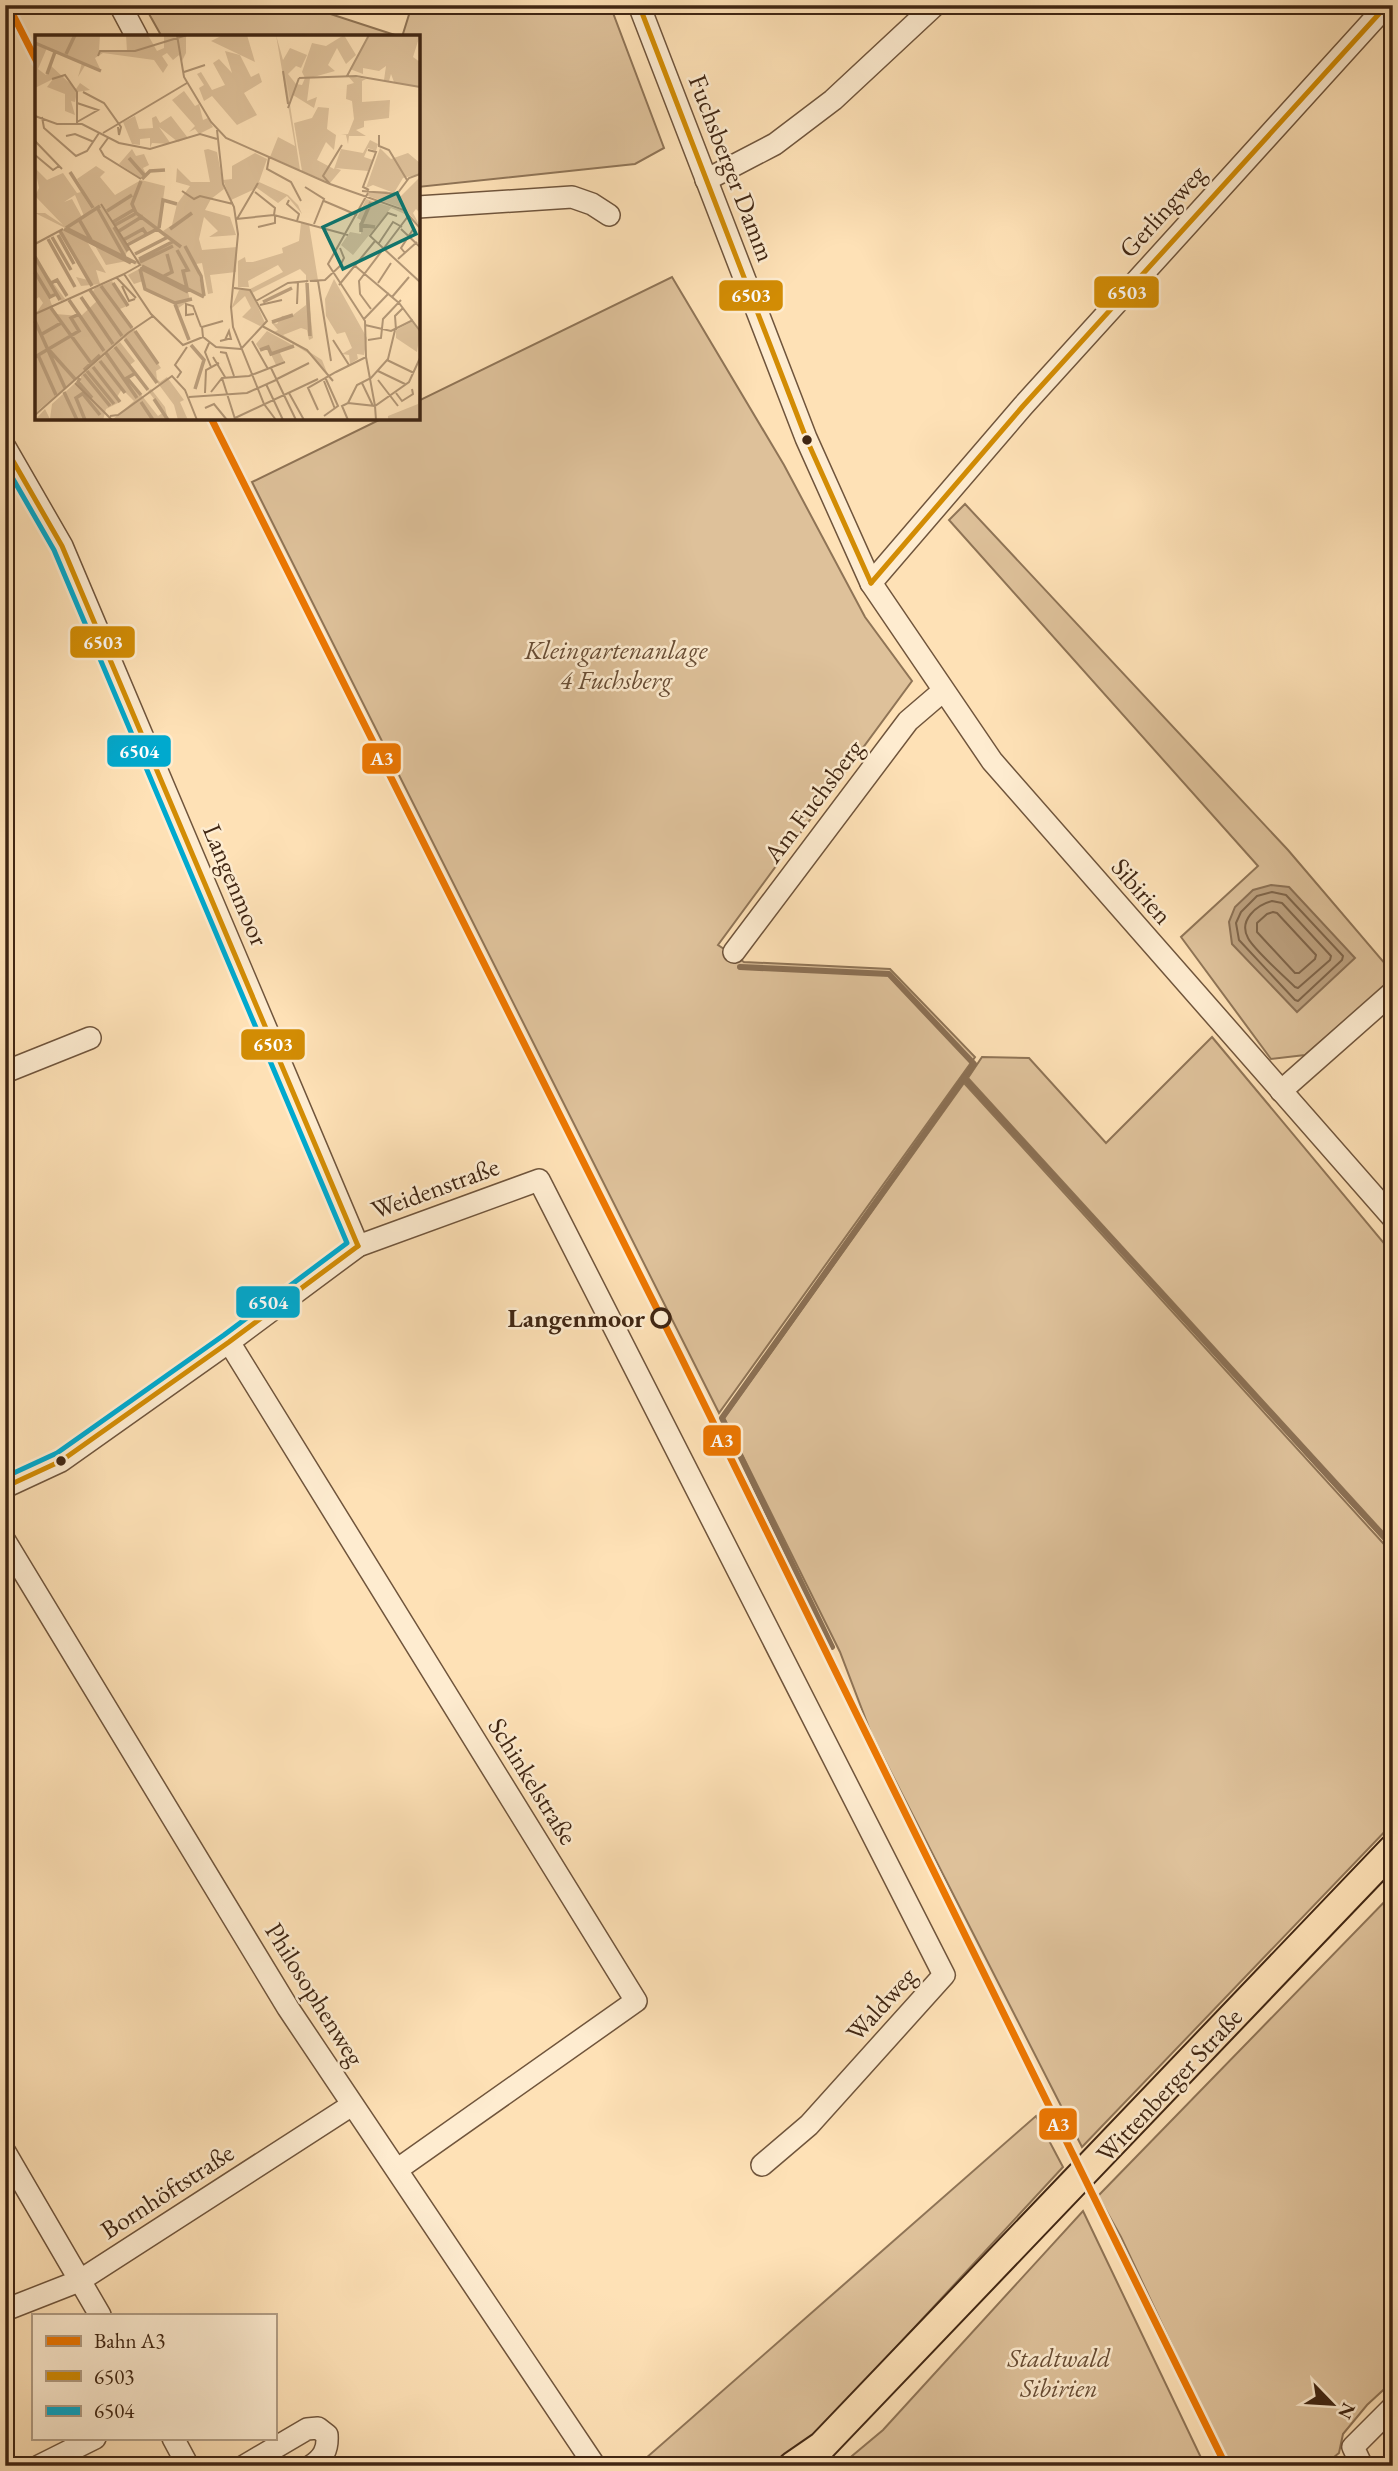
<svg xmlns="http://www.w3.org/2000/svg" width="1398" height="2471" font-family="'EB Garamond',serif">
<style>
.green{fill:#dec19a;stroke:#8f7456;stroke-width:2}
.water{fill:#bda17f;stroke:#8b7054;stroke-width:2}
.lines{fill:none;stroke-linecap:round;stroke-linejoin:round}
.shore{stroke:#7e6449;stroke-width:2}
.stream{stroke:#8b7054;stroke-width:6}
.minor-casing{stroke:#70553c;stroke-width:24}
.major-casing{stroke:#402613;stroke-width:32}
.minor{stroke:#feecd0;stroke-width:21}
.major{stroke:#fee1b6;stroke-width:28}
.bus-1-casing{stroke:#feecd0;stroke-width:10}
.bus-2-casing{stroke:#feecd0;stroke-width:10}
.bus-1{stroke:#d28c04;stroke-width:5}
.bus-2{stroke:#00a9ce;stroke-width:5}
.rail-1-casing{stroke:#feecd0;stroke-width:12}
.rail-1{stroke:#ec7702;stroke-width:7}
.bus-dot{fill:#402613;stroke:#feecd0;stroke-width:2.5}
.stop-dot{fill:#feecd0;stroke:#402613;stroke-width:3.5}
.labels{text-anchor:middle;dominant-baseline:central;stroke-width:5;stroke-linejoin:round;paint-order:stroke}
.street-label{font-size:26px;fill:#402613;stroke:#feecd0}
.park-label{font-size:26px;font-style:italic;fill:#684d35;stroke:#feecd0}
.stop-label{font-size:26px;font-weight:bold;fill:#402613;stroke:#feecd0;text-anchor:end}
.inset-river{fill:none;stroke:#bda17f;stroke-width:3.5}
.inset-road{fill:none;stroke:#b29675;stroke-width:2}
.view{fill:#0f766e;fill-opacity:0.15;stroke:#0f766e;stroke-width:3.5}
.inset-edge{fill:none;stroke:#402613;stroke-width:3.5}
.line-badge{stroke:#feecd0;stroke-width:2.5}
.badge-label{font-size:19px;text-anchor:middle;font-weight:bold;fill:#fff}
</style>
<rect width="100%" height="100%" fill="#fee1b6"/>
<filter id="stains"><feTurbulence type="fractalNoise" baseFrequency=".00286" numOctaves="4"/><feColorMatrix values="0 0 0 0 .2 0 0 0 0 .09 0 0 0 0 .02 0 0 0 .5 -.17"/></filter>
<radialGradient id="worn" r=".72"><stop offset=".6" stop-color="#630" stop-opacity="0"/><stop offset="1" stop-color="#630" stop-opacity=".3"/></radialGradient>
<g class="green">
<path d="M144,5H236L245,8L246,5H303L401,37H162Z"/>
<path d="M412,5H610L664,148L635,164L418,187V37H402Z"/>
<path d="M672,277L784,465L865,617L912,681L718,945L744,962L890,969L975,1057L719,1413L252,482L383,418H418V401Z"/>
<path d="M965,504L1288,850L1393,973V979L1305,1055L1271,1059L1181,937L1258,866L949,520Z"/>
<path d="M1212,1037L1393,1254V1543L968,1078L982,1057L1029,1058L1106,1143Z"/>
<path d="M964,1083L1393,1554V1823L1082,2147L871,1733L840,1652L724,1418Z"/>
<path d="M1393,1893V2381L1367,2405L1343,2434L1339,2453L1323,2466H1229L1121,2237L1098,2196Z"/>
<path d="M1036,2116L1063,2167L815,2435L766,2466H642L646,2458Z"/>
<path d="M1083,2211L1205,2466H840L883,2430Z"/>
</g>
<path class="water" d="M1271,885L1289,887L1355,958L1297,1012L1232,944L1229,922L1235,907L1253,890Z"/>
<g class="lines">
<g class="shore">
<path d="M1272,892L1286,895L1343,956L1342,960L1298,1001L1295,1000L1239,940L1236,923L1241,912L1257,896Z"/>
<path d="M1272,901L1282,903L1331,956L1330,960L1298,988L1295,987C1284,976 1254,950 1248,938C1238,920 1257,905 1272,901Z"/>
<path d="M1273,912L1277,913L1316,955L1315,959L1299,973H1295L1257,932V923L1267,914Z"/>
</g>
<g class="stream">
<path d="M740,967L889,974L974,1064L722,1418L832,1647"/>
<path d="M964,1078L1393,1547"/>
</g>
<defs>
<g id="minor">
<path d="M120,5L137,37"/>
<path d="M639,5L806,438L871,583L992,761L1393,1218"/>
<path d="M706,180L775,144L833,100L935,5"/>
<path d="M418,207L572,197L592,204L609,215"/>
<path d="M5,447L62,546L358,1246"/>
<path d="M871,583L1023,406L1387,5"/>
<path d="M734,952L908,721L943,691"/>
<path d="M5,1072L90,1038"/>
<path d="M1281,1091L1393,992"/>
<path d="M229,1342L636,2001L398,2169"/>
<path d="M5,1487L61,1461L229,1342L358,1246L539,1180L944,1975L809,2125L762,2165"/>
<path d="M5,1541L288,2008L595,2466"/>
<path d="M5,2152L100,2315"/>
<path d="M5,2310L79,2281L352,2105"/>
<path d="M173,2438L188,2466"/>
<path d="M39,2466L95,2438"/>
<path d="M244,2466L307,2429L318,2428L327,2435C328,2450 323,2458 311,2466"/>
<path d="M1362,2466L1353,2447L1393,2407"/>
</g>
<path id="major" d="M793,2466L822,2446L1393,1849"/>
</defs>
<use href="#minor" class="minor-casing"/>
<use href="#major" class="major-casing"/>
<use href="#minor" class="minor"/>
<use href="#major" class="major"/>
<defs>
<g id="bus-1">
<path d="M639,5L806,438L871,583"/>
<path d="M5,447L62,546L358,1246"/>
<path d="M871,583L1023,406L1387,5"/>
<path d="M5,1487L61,1461L229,1342L358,1246"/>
</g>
<path id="bus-2" d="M5,465L54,550L347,1243L224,1335L57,1453L5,1477"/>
</defs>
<use href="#bus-1" class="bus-1-casing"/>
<use href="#bus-2" class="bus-2-casing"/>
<use href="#bus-1" class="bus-1"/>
<use href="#bus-2" class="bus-2"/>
<defs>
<g id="rail-1">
<path d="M8,5L37,62"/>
<path d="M211,418L679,1353L1226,2466"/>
</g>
</defs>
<use href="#rail-1" class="rail-1-casing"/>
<use href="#rail-1" class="rail-1"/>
</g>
<g class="bus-dot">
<circle cx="807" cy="440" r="6"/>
<circle cx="61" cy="1461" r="6"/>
</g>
<circle class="stop-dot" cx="661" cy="1318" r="9"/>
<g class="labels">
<g class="street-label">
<text transform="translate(732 168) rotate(69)">Fuchsberger Damm</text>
<text transform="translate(1162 211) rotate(-48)">Gerlingweg</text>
<text transform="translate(813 801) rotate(-53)">Am Fuchsberg</text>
<text transform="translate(236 885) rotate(67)">Langenmoor</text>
<text transform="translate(1142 891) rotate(49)">Sibirien</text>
<text transform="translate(435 1188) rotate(-20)">Weidenstraße</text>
<text transform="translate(533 1781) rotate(58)">Schinkelstraße</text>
<text transform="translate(315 1994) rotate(58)">Philosophenweg</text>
<text transform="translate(881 2004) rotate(-48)">Waldweg</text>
<text transform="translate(1169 2085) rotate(-47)">Wittenberger Straße</text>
<text transform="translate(167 2191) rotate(-33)">Bornhöftstraße</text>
</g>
<g class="park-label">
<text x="616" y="650">Kleingartenanlage<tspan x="616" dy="30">4 Fuchsberg</tspan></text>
<text x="1059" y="2358">Stadtwald<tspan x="1059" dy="30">Sibirien</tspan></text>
</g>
<g class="stop-label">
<text x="645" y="1318">Langenmoor</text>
</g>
</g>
<g transform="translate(35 35)">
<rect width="385" height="385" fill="#fee1b6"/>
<path d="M0,0H65L64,16H92L91,0H113L122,16L129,13V0H151V18L147,26L144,20L138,25L132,18L127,21L133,30L128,38L119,25L68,18L60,23L66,36L51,29L43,42L47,28L12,13L3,34L11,40L15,30L41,54L45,48L55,55L42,57L40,67L36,66L40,80L30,76V59L12,52L18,44L0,53ZM188,0H212L220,27L176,6ZM241,0L248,25L255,13L272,20L266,33L261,31L253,39L261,49L267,50L270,43L267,37L277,8L291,11L309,0L321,20L311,29L302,13L293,30L300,36L275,43L272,66L282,62L279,73L258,60L255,67L250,37L265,135L235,122L243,102L260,111ZM335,0H385L378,22L385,27V52L359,47L356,39L354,46L349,45L351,31L344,36L328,33V39L315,34ZM190,16L205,20L216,42L224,38L227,47L209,58L222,80L202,90L177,61L169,66L164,53L169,50L162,39L166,37L177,55L190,50L178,28L184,24L197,38ZM313,41L331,44L327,46V67L355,65L354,83L329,86V92L321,95L331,101H314L313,109L311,100H306L313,99L319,84L317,66L311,64L312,50L319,48ZM149,56L160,71L164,69L168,85L173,83L178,92L164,99L160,94L154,97L160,91L137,65ZM283,72L294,73L292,94L301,100L299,115L291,107L282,125L299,134L306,114L328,118L335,105L343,109L341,116L333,113L329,122L338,125L333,136L300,133L306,135L295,148L267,136L259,88L277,83ZM100,81L104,94L118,93L117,83L121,81L125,88L136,81L153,103L143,107L124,92L136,109L117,108L115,113V103L105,104V110L97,109L88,87ZM345,113L356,124L373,118L385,128V139L368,143L359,158L338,150L331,153ZM97,114L101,121L109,119L114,130L108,133L111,139L107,144L84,129ZM173,114L182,117L189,154L176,164L170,175L195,182L201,200L174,202L183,196L169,182L164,204L167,215L202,212L201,237L175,240L178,258L173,259L167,228L161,229L169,262L0,178H10L28,190L0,161L4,153L0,133L12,145L28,138L42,158L46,157L57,175L49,181L40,160L29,167L37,164L47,182L35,190L62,173L59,174L42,144L61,131L70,137L65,142L80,160L106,145L130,151L124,193L89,209L93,216L89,222L100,226L139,206L128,196L137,190L142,169L155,151L141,147L142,133L156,147H175L169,115ZM220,118L232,124L224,147L253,160L263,170L267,179L252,161L243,168L222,153L196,165L188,145L197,144V131ZM385,142V178L381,174L378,178L385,191L370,174L333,161L334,156H351L366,161ZM331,164L369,176L372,180L356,173L318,220L306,210L315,197L326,199V185L322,183ZM266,188L274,189L283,245L272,247L278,303L274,305L272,295L266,293L248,300L287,325L293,340L276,320L239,297L243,295L236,287L242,289L247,281L258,280L271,270V240L265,234L217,258L230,288L225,291L207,282L216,273L210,261L196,274L204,255L215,254L248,237L243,230L213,246L214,252H203V226L210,222L211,227H218L248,218L247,213L264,206ZM29,194L51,205L71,238L61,235L65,249L46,251L41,242L53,245L25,196ZM59,209L92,226L71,230ZM0,223L30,264L26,266L21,259L14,262L20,279L46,281L62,266L57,258L60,253L77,246L92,271L85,274L126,333L121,336L122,344L125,347L132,342L149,365L145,367L153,385H143L139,370L89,303L0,378V280L8,268L4,262L0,265ZM106,233L153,257L155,265L142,274L139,267L110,254L108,246L99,249L93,240ZM299,244L332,303L329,320L322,319L323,324L315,329L314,320L307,319L317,313L310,297L302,299L291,281L290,264ZM378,286L385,298L382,317L361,303V295ZM232,296L259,311L244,316L249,326L241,330L233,313L225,315L221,309ZM85,307L100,326L95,330L100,338L93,343L123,381L129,377L113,356L116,354L130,372L133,385H77L99,366L87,354L82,362L85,367L71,374L68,385H0L10,374L15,384L17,369L39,349L45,350L46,341ZM385,347V385H353V381L383,369Z" fill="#dec19a"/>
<path class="inset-river" d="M0,8L66,36M31,19L40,0M12,39L20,17M94,123L109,140M35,137L58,173M107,144L115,136L130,135M106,146L97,169L101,178L146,212M63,174L90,222M72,176L97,160M45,186L56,205M78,187L100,174M80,190L100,179M326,190L336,167M79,192L93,216M31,193L65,171M31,193L101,228M124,193L128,165L142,169M29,194L96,228M135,194L157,178M25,196L57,251M84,196L108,181M326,197V190L340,192M23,200L39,229M17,202L36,235M13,204L40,252M88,205L108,194L112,200M92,210L124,193M150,211L166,241L169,261M142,215L153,235L148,236L152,253M100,219L133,202M0,222L25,265M104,224L139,206M105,227L138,211M107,231L169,262M105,233L153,257M105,234L110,254L140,268L157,264M0,237L15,262L21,259M129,241L137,237L132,219M16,248L22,245L32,261M78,248L93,271M272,248L275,301M66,251L97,293M55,255L87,301M46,262L78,309M34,265L69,316M228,267L257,253M140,269L154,305M16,273L56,328M0,286L30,353M237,287L258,280M100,296L123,329M7,299L26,288M90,304L122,348M156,310L169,325L160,354M80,312L113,355M14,315L40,344M225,315L233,312L236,319L259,311M71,318L102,363M3,320L21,360M0,322L44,296L36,283L44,279M65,326L90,358M58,332L85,367M49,335L65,320M52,336L79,369M49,339L75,371M99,339L92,343L106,360M45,343L43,347L57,363M29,357L42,385M48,359L65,380M119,364L133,385M106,367L118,385M50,385L41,363L50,357"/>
<path class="inset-road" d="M142,0L149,42L176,87L191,103L295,149L369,175L385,193M63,21L65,16H100L152,0M248,36L253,69M149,37L170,30M312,41L334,0M264,43L321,41L385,52M17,44L30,40L42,57V88M48,57L69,68L86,92L84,100L83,92M253,73L264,43M0,81L22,89H47L84,108L115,114L165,99L182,104M7,82L9,93L41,121L52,116L64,98M42,87L63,75L42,68M182,95L188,149L199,172L203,199L196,272L198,292L229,369L241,385M68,98L152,48M344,100V111L354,115L372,145M31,101L40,99L59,107M73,103L65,114L69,121L106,144M0,106L27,134M333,115L341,117L328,152L334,155M0,120L18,135L24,131M234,123L232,134L256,147L266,166M295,149L288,141L307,110M270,152L289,164L279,189M147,156L159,164L165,161L198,169M327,156L362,159L374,143L385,139M220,157L240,173L239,180M254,165L252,169L264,179L262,186M289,166L322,180M66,169L105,230L89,239M362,181L353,178L335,201L385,247M201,184L239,180L313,200M202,184L223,148M223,192L240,188V180M366,194L385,212M344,208L358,187L367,192M0,209L28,194M370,218L366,213L379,193M363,224L382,207M319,230L364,268L385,296M81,242L101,263M275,246L290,245L305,231L309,223L305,213M283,246L296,326M343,248L356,228M304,250L340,206M87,251L94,266L100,264M199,253L215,255L232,286L206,314M357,262L374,242M221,266L253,248L273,246M262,269L263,247M225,270L247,265M336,274L325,259L324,246L374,180M0,279L89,239L116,279L148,310L168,302L181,312L206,314M159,279L151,280V269L158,271L166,292M329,284L354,258M330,290L356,296L378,285M227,291L272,315L298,346M361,295L360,281L368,273M168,302L167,292L188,286M298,305L314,330M333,305L346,303L348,284L366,265M185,306L193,304H196L194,296L190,305M217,306L233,334M174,308L170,317L176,332M185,317L191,318L199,341M178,322L190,342M331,322L330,286L293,229L333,158M352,325L379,338M236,333L261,385M343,336L370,349M142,343L146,337L140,330L152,312M187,343L200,384M242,344L274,328M343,345L363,371M289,346L300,374M40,348L77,385M327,348L338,371M231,349L248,385M176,357L187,343L214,341L250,327M170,358L171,335L184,328M254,358L269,385M361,358L367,366L378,359L377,354M154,362L212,358L241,345M313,368L322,350L336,343L353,324L360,295M170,373L179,369L192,385M283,375L273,353L301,337L331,322L340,371L374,347L385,323M0,380L93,298L118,281M75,381L83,380L137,341L150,355L162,385M289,381L303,371L290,342M200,383L283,344M313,385L307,371L313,368L340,371L341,385"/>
<path class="view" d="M362,158L381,199L308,234L288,192Z"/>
<rect width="385" height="385" class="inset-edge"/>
</g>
<g class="line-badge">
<rect x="1093" y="275" width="67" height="34" rx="7" fill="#d28c04"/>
<rect x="718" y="279" width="66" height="33" rx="7" fill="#d28c04"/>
<rect x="69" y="625" width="67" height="34" rx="7" fill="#d28c04"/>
<rect x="106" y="734" width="66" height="34" rx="7" fill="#00a9ce"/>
<rect x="361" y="742" width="41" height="33" rx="7" fill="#ec7702"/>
<rect x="240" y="1028" width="66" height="33" rx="7" fill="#d28c04"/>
<rect x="235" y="1285" width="66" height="34" rx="7" fill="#00a9ce"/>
<rect x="702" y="1424" width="40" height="33" rx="7" fill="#ec7702"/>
<rect x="1038" y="2107" width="40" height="34" rx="7" fill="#ec7702"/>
</g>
<g class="badge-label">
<text x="1127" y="299">6503</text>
<text x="751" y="302">6503</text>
<text x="103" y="649">6503</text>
<text x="139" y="758">6504</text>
<text x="382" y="765">A3</text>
<text x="273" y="1051">6503</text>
<text x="268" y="1309">6504</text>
<text x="722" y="1447">A3</text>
<text x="1058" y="2131">A3</text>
</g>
<rect width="1398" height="2471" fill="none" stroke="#fee1b6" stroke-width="28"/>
<rect x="7" y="7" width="1384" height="2457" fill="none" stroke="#402613" stroke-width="3.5"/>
<rect x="14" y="14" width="1370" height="2443" fill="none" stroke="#402613" stroke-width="2"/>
<rect x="32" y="2314" width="245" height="126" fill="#feecd0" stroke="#b29d84" stroke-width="2"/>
<rect x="46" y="2336" width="35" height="10" fill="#ec7702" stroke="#b29d84" stroke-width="2"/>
<text x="94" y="2348" font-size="21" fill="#402613">Bahn A3</text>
<rect x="46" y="2371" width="35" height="10" fill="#d28c04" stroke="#b29d84" stroke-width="2"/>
<text x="94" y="2384" font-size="21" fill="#402613">6503</text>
<rect x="46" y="2406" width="35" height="10" fill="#00a9ce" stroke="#b29d84" stroke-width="2"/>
<text x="94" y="2418" font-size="21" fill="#402613">6504</text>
<g transform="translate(1332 2404) rotate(115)" stroke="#feecd0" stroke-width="5" paint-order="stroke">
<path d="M0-5L12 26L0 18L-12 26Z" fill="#402613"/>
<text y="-10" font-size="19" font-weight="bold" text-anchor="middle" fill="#402613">N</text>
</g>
<rect width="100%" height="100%" filter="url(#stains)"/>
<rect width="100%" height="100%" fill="url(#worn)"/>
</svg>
